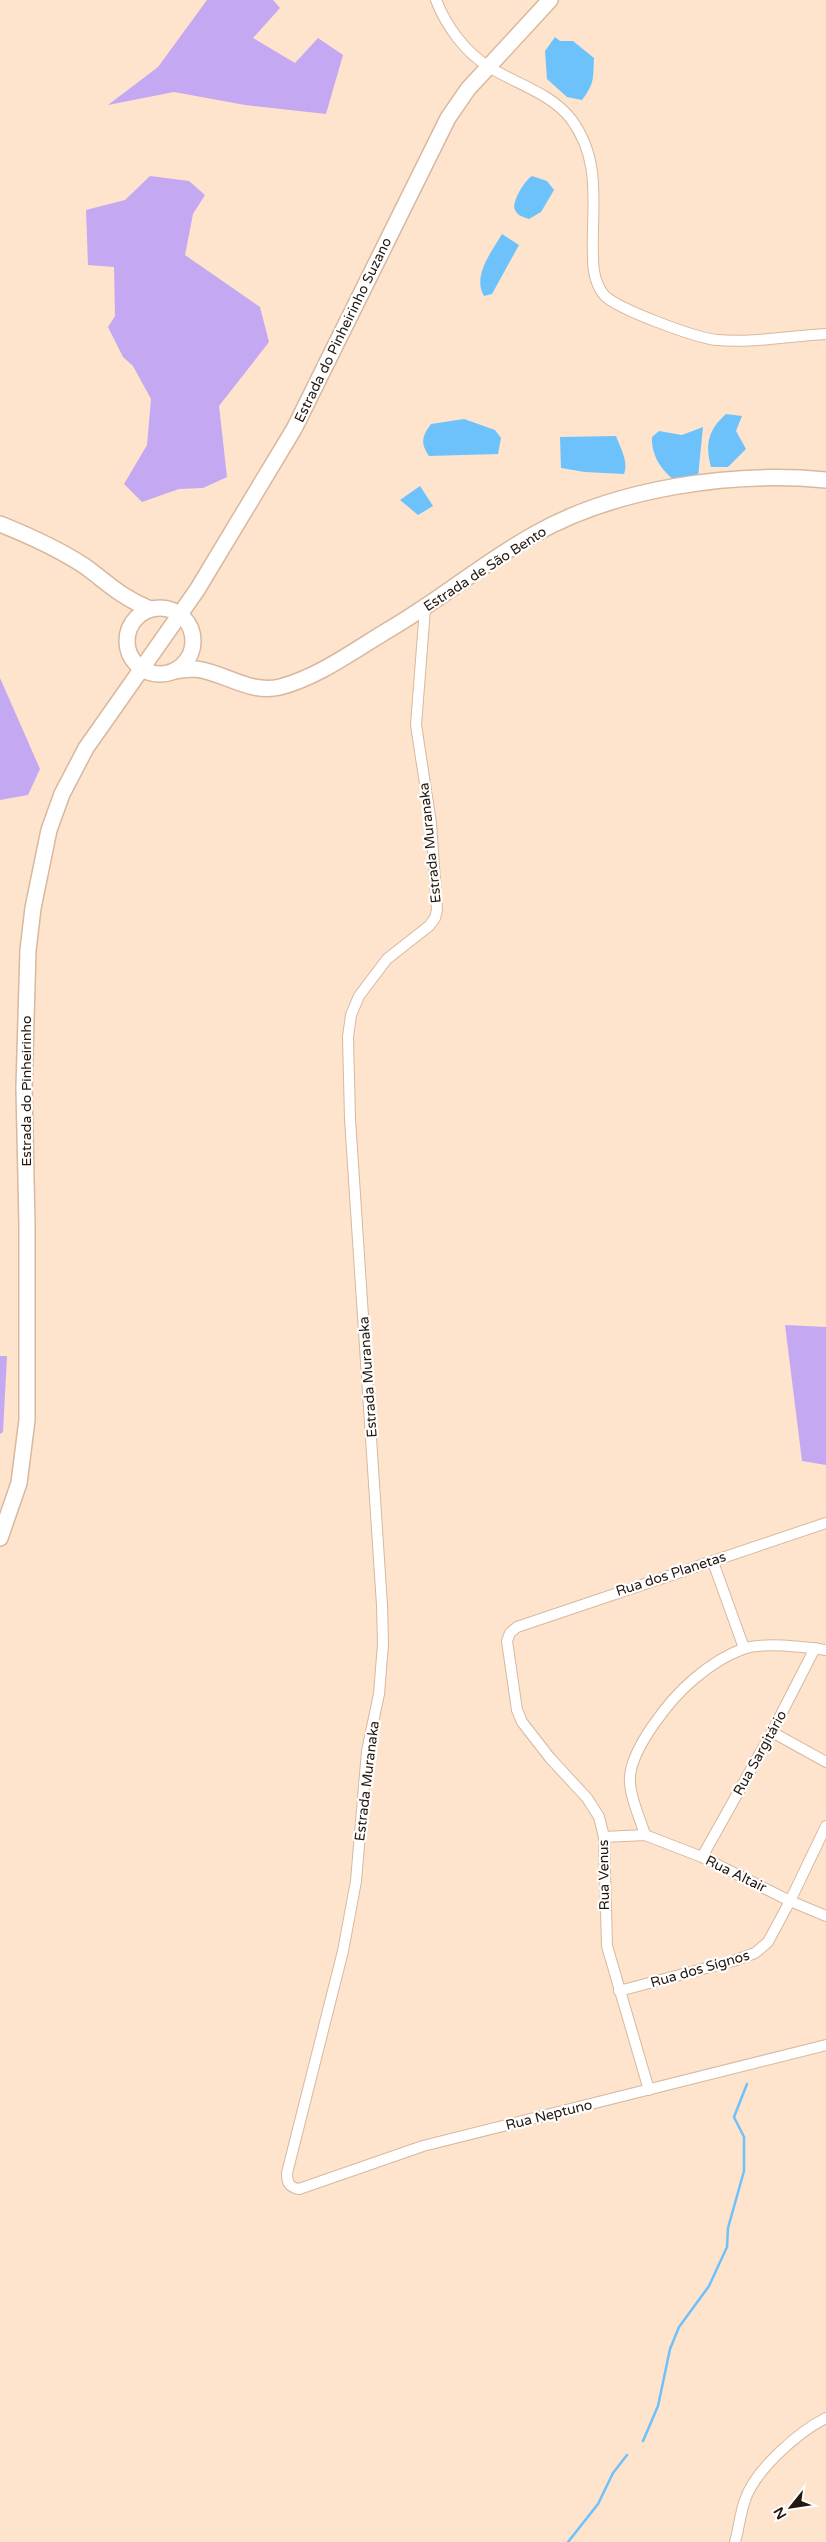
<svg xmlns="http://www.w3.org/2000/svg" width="826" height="2542" font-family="'Varela Round',sans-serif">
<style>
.green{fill:#c4a9f2}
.water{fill:#6ec2fc}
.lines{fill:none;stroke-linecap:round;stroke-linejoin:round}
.stream{stroke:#6ec2fc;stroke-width:2.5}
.street-casing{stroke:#d8b89e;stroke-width:12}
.secondary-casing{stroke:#d8b89e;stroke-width:18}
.street{stroke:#fff;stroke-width:10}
.secondary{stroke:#fff;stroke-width:15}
.labels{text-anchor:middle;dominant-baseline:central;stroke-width:4.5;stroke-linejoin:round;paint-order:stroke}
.street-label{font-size:14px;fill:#24180f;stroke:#fff}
</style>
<rect width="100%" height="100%" fill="#fee3cd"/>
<g class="green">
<path d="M207,0H273L280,8L253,38L295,63L318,38L343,55L326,114L245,105L174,92L108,105L158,67Z"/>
<path d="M150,176L189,181L205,195L193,214L185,255L260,307L269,342L219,406L227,477L203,488L179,489L142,502L124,484L147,445L151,399L133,366L123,357L108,327L115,316L114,267L88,265L86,210L125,200Z"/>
<path d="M0,678L40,769L28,795L0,800Z"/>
<path d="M785,1325L826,1327V1465L802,1461Z"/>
<path d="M0,1356H7L3,1432L0,1434Z"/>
</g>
<g class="water">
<path d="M555,37L560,41H573L594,58C593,78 595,83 582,100L567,97L547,79L545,51Z"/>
<path d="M532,176L547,181L554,190L541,212L529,219C523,217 518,216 515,210C511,202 525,180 532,176Z"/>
<path d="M502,234L519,245L492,294L484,296C472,276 492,251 502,234Z"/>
<path d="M726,414L742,416L736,431L746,449L728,467H711C705,444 708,430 726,414Z"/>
<path d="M464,419L495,430L501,438L498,454L429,456C420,443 422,436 431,424Z"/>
<path d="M703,427L698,477L678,483C663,472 651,457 652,437L659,431L682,435Z"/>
<path d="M616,436C620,447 629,462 624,474L585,472L561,468L560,437Z"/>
<path d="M420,486L433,506L418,515L400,500Z"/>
</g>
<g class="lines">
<g class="stream">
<path d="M643,2441L658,2406L670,2349L679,2327L709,2286L727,2247L728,2228L744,2171V2137L734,2117L747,2084"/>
<path d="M568,2542L598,2504L613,2473L627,2455"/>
</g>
<defs>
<g id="street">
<path d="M436,0C446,26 465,52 489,67C516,84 551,93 571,119C603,162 591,208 593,257C593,270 596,286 605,296C620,310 696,338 717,340C754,343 790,336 826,334"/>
<path d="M425,608L416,725L431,823L437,910L435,918L429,926L387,959L359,996L351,1015L348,1037L350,1119L382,1605L383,1644L379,1694L367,1751L356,1881L343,1951L287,2173C287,2183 289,2187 299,2189L423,2146L826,2045"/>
<path d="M713,1562L744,1648"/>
<path d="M772,1732L826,1762"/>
<path d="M645,1835C640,1818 631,1800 630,1783C627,1752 671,1698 694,1679C708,1667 726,1655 743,1649C762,1642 805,1647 826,1650"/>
<path d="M604,1837L645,1835L702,1857L790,1901L826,1916"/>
<path d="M702,1857L772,1732L815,1648"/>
<path d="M619,1991L733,1961L755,1953L768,1942L790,1901L826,1826"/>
<path d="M649,2090L607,1946L604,1837L599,1817L587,1798L550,1758L522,1722L517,1710L507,1641L510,1633L517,1627L826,1523"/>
<path d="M735,2542C739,2528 740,2514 745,2500C755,2470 798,2432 826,2418"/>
</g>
<g id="secondary">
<path d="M0,524C30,536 59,549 86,567C110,585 121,597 150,609"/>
<circle cx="160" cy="641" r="33"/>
<path d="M174,671C181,670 189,669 196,669C226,673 249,694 280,687C319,677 356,649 390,629C440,600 483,563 533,535C615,488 732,471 826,480"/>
<path d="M0,1538L19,1483L27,1420V1224L24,1088L28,950L33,908L49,830L62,794L86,748L197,590L294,429L448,118L468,89L550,0"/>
</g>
</defs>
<use href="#street" class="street-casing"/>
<use href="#secondary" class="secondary-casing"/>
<use href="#street" class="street"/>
<use href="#secondary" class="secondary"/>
</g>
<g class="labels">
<g class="street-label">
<text transform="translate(343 330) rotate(-64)">Estrada do Pinheirinho Suzano</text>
<text transform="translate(485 569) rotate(-33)">Estrada de São Bento</text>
<text transform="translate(430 843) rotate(-96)">Estrada Muranaka</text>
<text transform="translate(26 1091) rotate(-90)">Estrada do Pinheirinho</text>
<text transform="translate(368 1377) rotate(-94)">Estrada Muranaka</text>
<text transform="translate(671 1574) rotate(-18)">Rua dos Planetas</text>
<text transform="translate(760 1753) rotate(-61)">Rua Sargitário</text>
<text transform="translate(367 1781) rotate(-83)">Estrada Muranaka</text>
<text transform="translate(736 1874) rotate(26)">Rua Altair</text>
<text transform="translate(604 1875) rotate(-91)">Rua Venus</text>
<text transform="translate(700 1969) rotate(-16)">Rua dos Sígnos</text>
<text transform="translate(549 2115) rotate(-14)">Rua Neptuno</text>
</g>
</g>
<g transform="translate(791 2507) rotate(240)" stroke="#ffffff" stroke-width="4" paint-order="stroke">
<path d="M0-4L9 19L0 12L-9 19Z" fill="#24180f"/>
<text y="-8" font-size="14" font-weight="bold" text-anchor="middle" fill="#24180f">N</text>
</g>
</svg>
